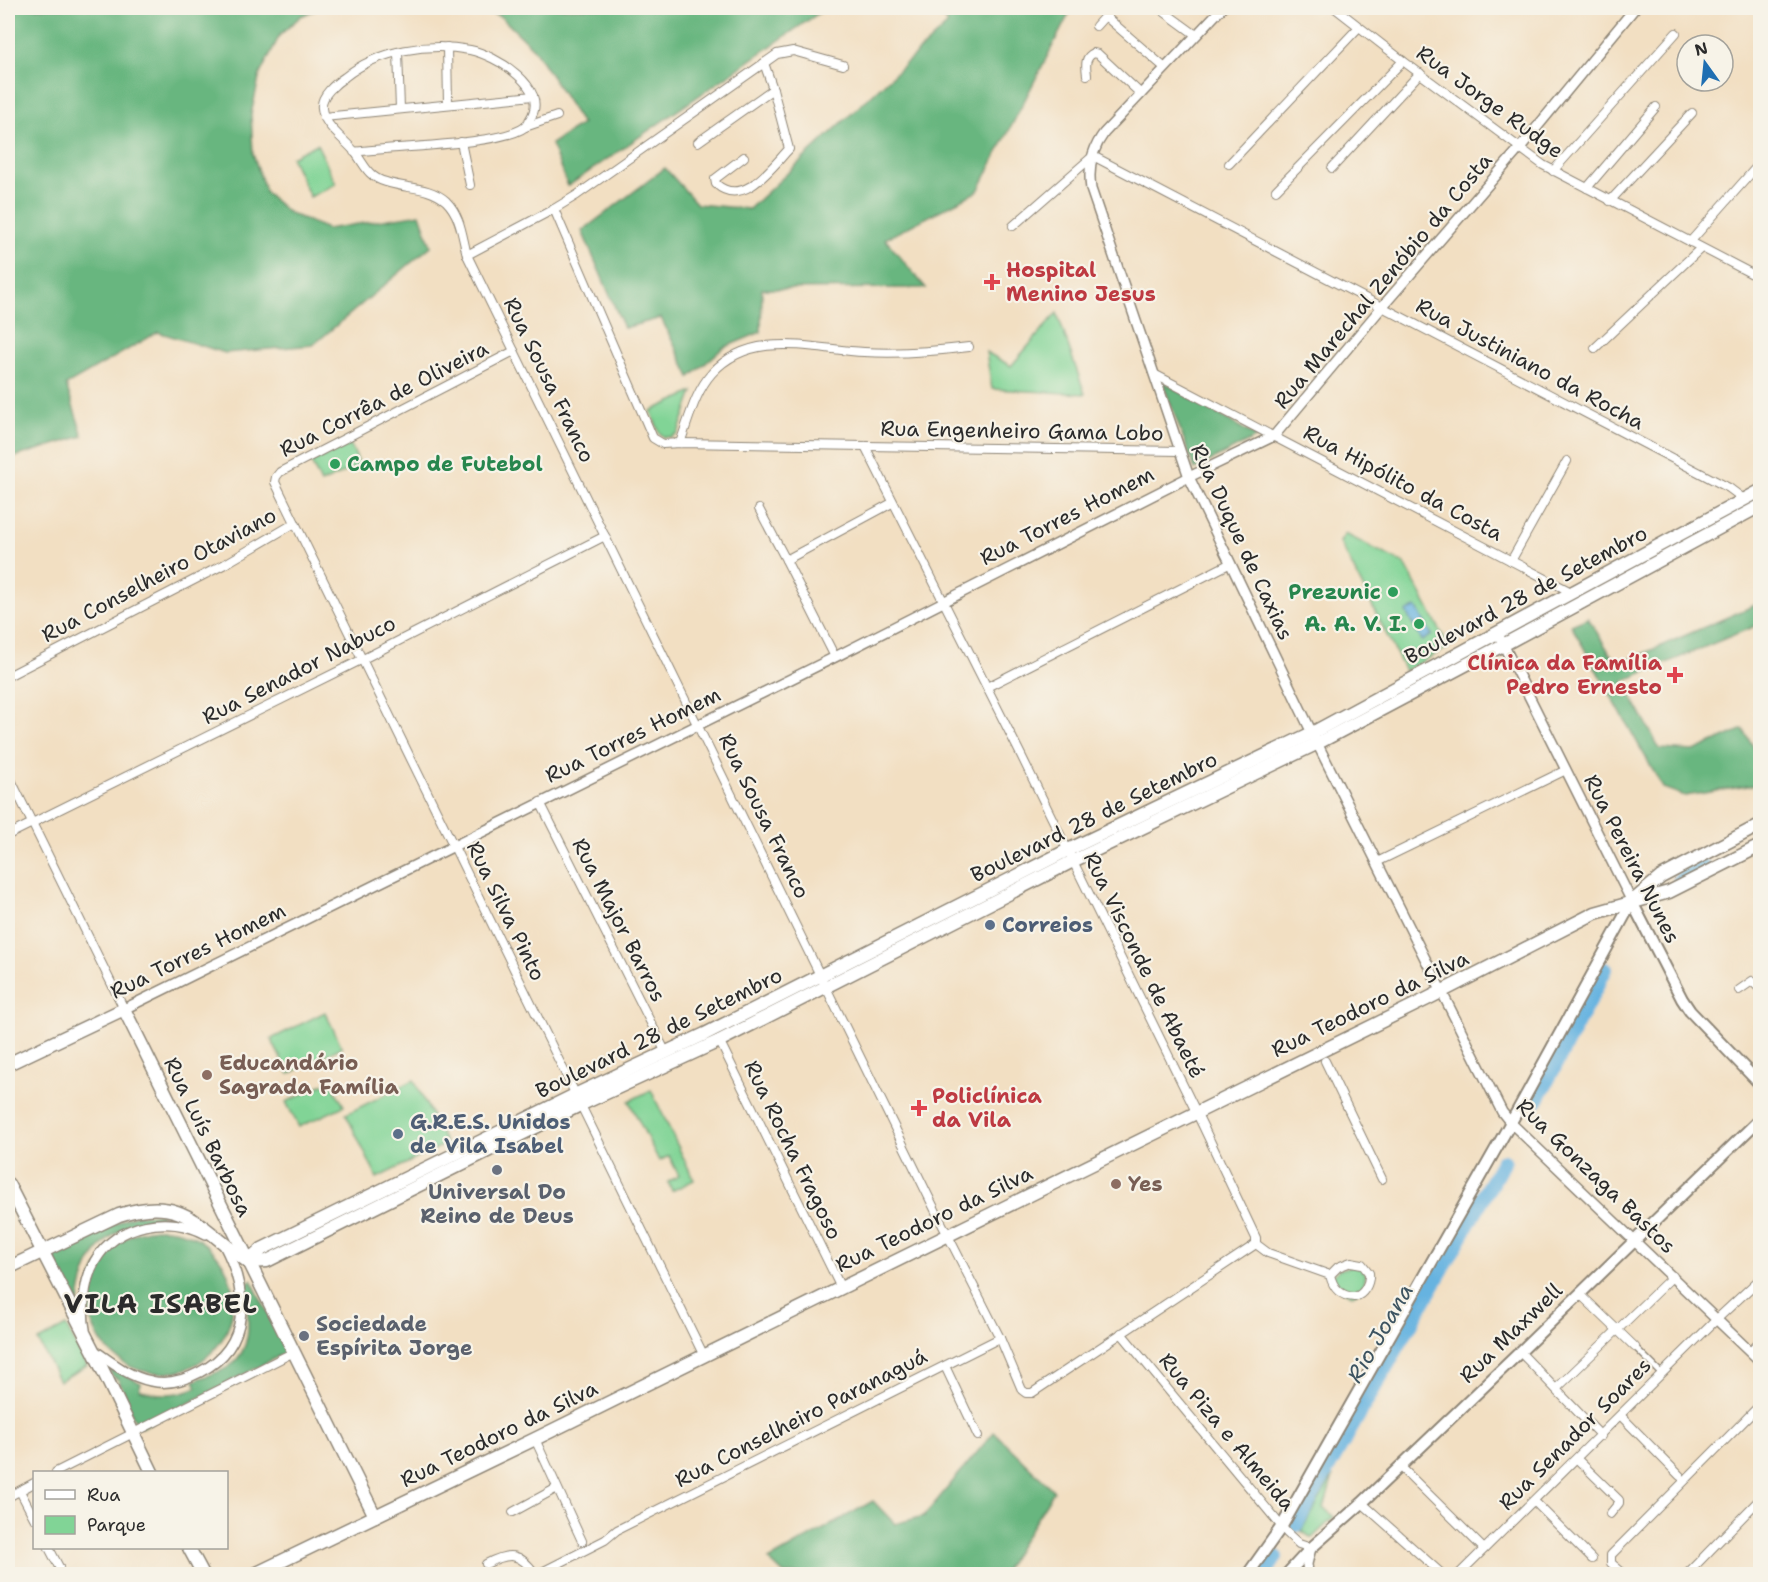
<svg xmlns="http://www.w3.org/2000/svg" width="1768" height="1582" font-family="'Shantell Sans',sans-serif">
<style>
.green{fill:#81d496;stroke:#568060;stroke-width:1.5}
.forest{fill:#68b67f;stroke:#4a7055;stroke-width:1.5}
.water{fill:#66b3e0;stroke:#486f86;stroke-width:1.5}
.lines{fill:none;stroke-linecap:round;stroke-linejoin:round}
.river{stroke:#66b3e0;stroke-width:16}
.pedestrian-casing{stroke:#8e8576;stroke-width:8}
.minor-casing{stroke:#8e8576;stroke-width:10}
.tertiary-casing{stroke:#8e8576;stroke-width:12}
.secondary-casing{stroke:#8e8576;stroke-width:14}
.primary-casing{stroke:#8e8576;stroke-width:15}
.pedestrian{stroke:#fff;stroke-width:5}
.minor{stroke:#fff;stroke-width:8}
.tertiary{stroke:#fff;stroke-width:9}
.secondary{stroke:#fff;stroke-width:10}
.primary{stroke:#fff;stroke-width:12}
.health-dot{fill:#e0444e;stroke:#f7f3e8;stroke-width:2}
.leisure-dot{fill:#2e9e5b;stroke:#f7f3e8;stroke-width:2}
.service-dot{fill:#5c6f8a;stroke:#f7f3e8;stroke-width:2}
.education-dot{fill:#8d6e63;stroke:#f7f3e8;stroke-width:2}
.worship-dot{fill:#6b7280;stroke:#f7f3e8;stroke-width:2}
.labels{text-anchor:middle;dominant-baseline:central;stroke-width:4.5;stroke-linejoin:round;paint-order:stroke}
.street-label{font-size:21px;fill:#2b2b2b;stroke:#f7f3e8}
.health-label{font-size:21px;font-weight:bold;fill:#be3a42;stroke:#f7f3e8;text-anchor:start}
.leisure-label{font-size:21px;font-weight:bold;fill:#27864d;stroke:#f7f3e8;text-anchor:end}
.service-label{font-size:21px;font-weight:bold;fill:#4e5e75;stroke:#f7f3e8;text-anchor:start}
.education-label{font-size:21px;font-weight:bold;fill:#785e54;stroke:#f7f3e8;text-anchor:start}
.worship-label{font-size:21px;font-weight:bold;fill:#5b616d;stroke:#f7f3e8}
.water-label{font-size:22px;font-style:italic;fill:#3d5461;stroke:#f7f3e8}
.district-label{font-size:27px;font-weight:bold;letter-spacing:1.5px;fill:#2b2b2b;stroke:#f7f3e8}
</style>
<rect width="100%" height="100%" fill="#f7f3e8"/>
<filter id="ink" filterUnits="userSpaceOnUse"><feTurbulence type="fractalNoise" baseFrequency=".0167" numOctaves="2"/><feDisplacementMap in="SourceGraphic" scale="12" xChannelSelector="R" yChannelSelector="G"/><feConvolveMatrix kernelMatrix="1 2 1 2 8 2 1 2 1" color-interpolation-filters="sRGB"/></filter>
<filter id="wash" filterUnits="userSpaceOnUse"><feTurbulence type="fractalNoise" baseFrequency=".008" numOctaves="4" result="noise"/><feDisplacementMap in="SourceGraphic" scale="24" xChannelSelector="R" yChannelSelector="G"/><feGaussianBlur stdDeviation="1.35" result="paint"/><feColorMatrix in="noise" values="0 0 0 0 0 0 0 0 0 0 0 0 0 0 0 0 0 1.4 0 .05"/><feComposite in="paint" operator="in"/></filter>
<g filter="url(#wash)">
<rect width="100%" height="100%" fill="#f2dfc2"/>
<g class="green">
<path d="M317,144L336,184L310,197L291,157Z"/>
<path d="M1057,313L1085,394L992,389L986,352L1011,366Z"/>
<path d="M693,392L678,433L671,437H664L659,432L651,411Z"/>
<path d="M350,444L360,465L321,483L311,462Z"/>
<path d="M1345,534L1405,564L1449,647L1405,671L1340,542Z"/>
<path d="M325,1012L342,1047L289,1074L271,1039Z"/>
<path d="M414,1080L446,1144L377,1178L346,1114Z"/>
<path d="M330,1081L344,1106L299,1127L286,1102Z"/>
<path d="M651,1090L694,1180L672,1191L668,1182L679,1176L669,1156L659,1161L629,1101Z"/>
<path d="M1358,1263L1366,1274C1364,1285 1363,1291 1352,1295L1338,1288L1333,1275L1339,1270Z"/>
<path d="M66,1326L87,1366L59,1381L38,1341Z"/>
<path d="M1333,1476L1324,1508L1334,1517L1312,1538L1301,1531Z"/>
</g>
<g class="forest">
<path d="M8,8H320L301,16L280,35L260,74L251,114L253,154L266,193L289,213L327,229L420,214L431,246L313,345L225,353L158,332L66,385L83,436L8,459Z"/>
<path d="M476,8H826L568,186L551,144L582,124L534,49L501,17Z"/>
<path d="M937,8H1072L978,191L885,239L926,288L762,289L761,332L723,348L690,377L661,318L624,328L582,231L665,168L697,204L749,209L948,24Z"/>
<path d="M1162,381L1257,437L1195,469Z"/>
<path d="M1760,603V624L1623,681L1660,749L1694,751L1743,729L1757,753L1760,752V784L1685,796L1663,788L1571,625L1588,618L1617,665Z"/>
<path d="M162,1214L161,1217C111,1225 85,1251 79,1302L77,1304L54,1259L56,1253L127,1218L137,1215Z"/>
<circle cx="161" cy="1301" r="72"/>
<path d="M251,1280L286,1348L285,1353L141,1428L138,1426L127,1405L128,1401L118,1379C113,1377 110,1375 111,1369L113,1368L141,1383L139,1389C158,1397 180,1395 197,1387L194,1381C204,1376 222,1372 230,1366C256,1346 247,1313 245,1285Z"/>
<path d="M994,1432L1054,1491L1002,1574H784L769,1560L873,1501L895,1524L924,1516Z"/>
</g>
<path class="water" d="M1416,607L1432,635L1422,641L1406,612Z"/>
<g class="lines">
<g class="river">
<path d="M1681,880L1703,867"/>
<path d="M1537,1099L1605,969"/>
<path d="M1295,1525L1503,1162"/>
<path d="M1264,1574L1275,1557"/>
</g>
</g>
</g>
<g filter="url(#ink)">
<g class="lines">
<defs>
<path id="pedestrian" d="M1635,1347L1662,1374"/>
<g id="minor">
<path d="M1113,8L1105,16L1165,68"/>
<path d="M1159,8L1196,35"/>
<path d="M1335,8L1403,61L1543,165L1760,278"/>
<path d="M1096,26L1105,16"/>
<path d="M447,47L448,104"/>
<path d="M398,52L400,109"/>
<path d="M1087,75C1086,67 1084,57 1094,53L1098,54L1141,94"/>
<path d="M324,117L533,96"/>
<path d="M525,127L557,116"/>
<path d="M461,142L470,185"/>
<path d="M698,142L773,89"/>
<path d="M354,152C389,147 502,145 525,127C527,125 528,122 530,119C551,88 495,55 470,50C429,42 378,50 345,77C336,83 320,96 322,108C323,125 344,139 354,151C360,158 364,167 370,173C374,177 381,181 386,182C406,189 429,186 446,201C461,216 462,236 467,255L940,1220L1000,1338L1022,1390L1026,1393H1032L1256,1244"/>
<path d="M744,157L715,179L716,184C743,208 771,168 789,149L773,89L764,63"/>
<path d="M1229,164L1359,27"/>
<path d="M1332,168L1420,73"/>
<path d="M1553,171L1676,33"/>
<path d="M1587,188L1656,107"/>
<path d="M1276,190L1403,61"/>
<path d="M1610,201L1692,113"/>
<path d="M554,209L577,195L777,54L793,51L843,65"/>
<path d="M1013,226L1093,156L1729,488L1745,500"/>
<path d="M1690,242L1760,163"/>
<path d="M467,255L554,209L653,438L663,444L680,443L1179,451"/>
<path d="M1595,348L1701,248"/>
<path d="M514,351L280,472L276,477L275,482L704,1356"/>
<path d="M1154,374L1571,592"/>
<path d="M680,443C689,419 695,392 712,373C752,329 812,349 864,352C896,354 937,351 969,347"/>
<path d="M865,446L1020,753L1203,1126L1256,1238V1244"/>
<path d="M759,509L786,560"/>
<path d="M1511,561L1567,461"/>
<path d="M835,657L786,560L892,503"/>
<path d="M8,676L225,564L295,523"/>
<path d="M987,687L1229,564"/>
<path d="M8,774L124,1009"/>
<path d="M540,802L666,1053"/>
<path d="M8,835L363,659L605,536"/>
<path d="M1377,862L1566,770"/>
<path d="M1739,990L1752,981L1760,989"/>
<path d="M716,1041L722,1046L841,1288"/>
<path d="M1325,1061L1382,1179"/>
<path d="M1256,1244L1268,1253L1330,1275"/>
<path d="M1351,1262L1362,1264L1369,1273C1370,1283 1364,1295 1354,1297C1340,1296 1333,1288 1330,1275L1338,1267Z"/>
<path d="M1580,1294L1635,1347"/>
<path d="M1121,1333L1287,1533L1299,1544L1311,1548"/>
<path d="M1750,1351L1760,1341"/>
<path d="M1520,1352L1601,1436"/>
<path d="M945,1366L978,1436"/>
<path d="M1556,1389L1673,1276"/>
<path d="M1621,1416L1680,1476"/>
<path d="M535,1439L582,1541"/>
<path d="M1577,1459L1619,1500V1503L1610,1514"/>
<path d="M1400,1466L1484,1549"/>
<path d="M56,1472L294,1352"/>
<path d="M20,1491L34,1518"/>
<path d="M8,1497L34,1483"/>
<path d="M1534,1501L1592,1559"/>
<path d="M1362,1503L1442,1574"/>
<path d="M513,1512L557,1488"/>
<path d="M49,1548L59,1567"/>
<path d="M486,1564C509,1552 520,1552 535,1574"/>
<path d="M538,1574L605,1540L617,1530L1000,1338"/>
<path d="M1459,1574L1717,1319L1760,1279"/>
<path d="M1624,1574L1611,1563V1555L1760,1405"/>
<path d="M1687,1574L1760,1499"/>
</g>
<g id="tertiary">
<path d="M1222,8L1104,133C1092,149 1088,169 1091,189L1189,477L1312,733L1502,1112L1510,1122L1760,1361"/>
<path d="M1497,632L1632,902"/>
<path d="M124,1009L454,846L835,657L1189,477L1274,436L1382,307L1519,149L1635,8"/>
<path d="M85,1329C83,1320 83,1311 84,1301C85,1287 88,1273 95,1261C117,1223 169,1214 206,1234"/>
<path d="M95,1351C112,1363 130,1377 151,1381C167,1385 185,1380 200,1372C252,1345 248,1291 224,1245"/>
<path d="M1308,1574L1307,1564L1311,1548"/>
</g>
<g id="secondary">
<path d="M1632,902L1682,999L1690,1011L1760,1084"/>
<path d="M1248,1574L1282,1526L1519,1108L1632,902"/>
<path d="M1287,1574L1311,1548L1362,1503L1520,1352L1760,1119"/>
</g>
<g id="primary">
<path d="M1635,899L1661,877L1760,825"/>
<path d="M8,1064L124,1009L375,1516"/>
<path d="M8,1184L93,1350L152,1472"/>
<path d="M248,1262L262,1249L577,1094L705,1034L1068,850L1312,733L1760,491"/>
<path d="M248,1262L267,1261L275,1257L582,1104L717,1042L1073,861L1318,743L1503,645L1760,506"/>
<path d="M8,1268L119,1215C184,1194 198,1227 247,1261"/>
<path d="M189,1548L203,1574"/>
<path d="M255,1574L535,1439L1427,999L1595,913L1669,892L1760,846"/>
</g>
</defs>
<use href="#pedestrian" class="pedestrian-casing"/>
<use href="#minor" class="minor-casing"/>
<use href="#tertiary" class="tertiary-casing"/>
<use href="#secondary" class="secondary-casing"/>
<use href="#primary" class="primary-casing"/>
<use href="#pedestrian" class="pedestrian"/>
<use href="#minor" class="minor"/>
<use href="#tertiary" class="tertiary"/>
<use href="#secondary" class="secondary"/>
<use href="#primary" class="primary"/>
</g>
</g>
<g class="health-dot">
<path d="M989 273h6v6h6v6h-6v6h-6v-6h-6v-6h6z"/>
<path d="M1672 666h6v6h6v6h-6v6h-6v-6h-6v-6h6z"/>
<path d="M916 1099h6v6h6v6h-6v6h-6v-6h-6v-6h6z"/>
</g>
<g class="leisure-dot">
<circle cx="335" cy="464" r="6"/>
<circle cx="1393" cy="592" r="6"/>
<circle cx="1419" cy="624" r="6"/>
</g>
<g class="service-dot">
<circle cx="990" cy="925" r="6"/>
<circle cx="398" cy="1134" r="6"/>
</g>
<g class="education-dot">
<circle cx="207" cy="1075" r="6"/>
<circle cx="1116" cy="1184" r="6"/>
</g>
<g class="worship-dot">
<circle cx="497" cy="1170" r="6"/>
<circle cx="304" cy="1336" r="6"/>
</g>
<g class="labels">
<g class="street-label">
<text transform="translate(1490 102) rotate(36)">Rua Jorge Rudge</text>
<text transform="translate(1383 281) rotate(-50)">Rua Marechal Zenóbio da Costa</text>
<text transform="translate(1530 364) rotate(28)">Rua Justiniano da Rocha</text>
<text transform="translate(549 380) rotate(64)">Rua Sousa Franco</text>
<text transform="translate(384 399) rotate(-27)">Rua Corrêa de Oliveira</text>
<text transform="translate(1022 431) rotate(1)">Rua Engenheiro Gama Lobo</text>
<text transform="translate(1403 483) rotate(28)">Rua Hipólito da Costa</text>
<text transform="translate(1067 516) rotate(-27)">Rua Torres Homem</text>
<text transform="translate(1242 542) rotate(65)">Rua Duque de Caxias</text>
<text transform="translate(159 575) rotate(-28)">Rua Conselheiro Otaviano</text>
<text transform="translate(1526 595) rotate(-28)">Boulevard 28 de Setembro</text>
<text transform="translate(299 670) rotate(-27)">Rua Senador Nabuco</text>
<text transform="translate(633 735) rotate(-26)">Rua Torres Homem</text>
<text transform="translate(764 816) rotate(64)">Rua Sousa Franco</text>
<text transform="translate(1094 817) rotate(-26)">Boulevard 28 de Setembro</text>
<text transform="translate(1632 859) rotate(63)">Rua Pereira Nunes</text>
<text transform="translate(506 911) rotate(64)">Rua Silva Pinto</text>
<text transform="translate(619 920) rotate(63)">Rua Major Barros</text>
<text transform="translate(198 951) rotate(-26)">Rua Torres Homem</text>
<text transform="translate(1144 965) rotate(64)">Rua Visconde de Abaeté</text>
<text transform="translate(1370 1004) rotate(-26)">Rua Teodoro da Silva</text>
<text transform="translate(659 1033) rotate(-26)">Boulevard 28 de Setembro</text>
<text transform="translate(208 1137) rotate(64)">Rua Luís Barbosa</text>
<text transform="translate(793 1150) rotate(64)">Rua Rocha Fragoso</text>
<text transform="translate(1596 1176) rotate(44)">Rua Gonzaga Bastos</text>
<text transform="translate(934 1219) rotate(-26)">Rua Teodoro da Silva</text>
<text transform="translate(1511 1333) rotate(-44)">Rua Maxwell</text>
<text transform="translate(801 1418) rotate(-27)">Rua Conselheiro Paranaguá</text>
<text transform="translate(1227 1432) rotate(50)">Rua Piza e Almeida</text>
<text transform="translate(499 1434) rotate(-26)">Rua Teodoro da Silva</text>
<text transform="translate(1575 1434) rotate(-45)">Rua Senador Soares</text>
</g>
<g class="health-label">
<text x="1006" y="270">Hospital<tspan x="1006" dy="24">Menino Jesus</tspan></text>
<text x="1662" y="663" text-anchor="end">Clínica da Família<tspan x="1662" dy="24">Pedro Ernesto</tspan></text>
<text x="932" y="1096">Policlínica<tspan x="932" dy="24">da Vila</tspan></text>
</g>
<g class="leisure-label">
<text x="347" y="464" text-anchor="start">Campo de Futebol</text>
<text x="1381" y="592">Prezunic</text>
<text x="1407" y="624">A. A. V. I.</text>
</g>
<g class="service-label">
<text x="1002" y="925">Correios</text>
<text x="410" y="1122">G.R.E.S. Unidos<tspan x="410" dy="24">de Vila Isabel</tspan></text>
</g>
<g class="education-label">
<text x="219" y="1063">Educandário<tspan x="219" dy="24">Sagrada Família</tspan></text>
<text x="1128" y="1184">Yes</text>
</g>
<g class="worship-label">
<text x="497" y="1192">Universal Do<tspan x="497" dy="24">Reino de Deus</tspan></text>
<text x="316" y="1324" text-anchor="start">Sociedade<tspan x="316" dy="24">Espírita Jorge</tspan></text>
</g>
<g class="water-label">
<text transform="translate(1380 1333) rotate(-60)">Rio Joana</text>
</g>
<g class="district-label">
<text x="161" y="1303">VILA ISABEL</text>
</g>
</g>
<rect width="1768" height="1582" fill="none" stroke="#f7f3e8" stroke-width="30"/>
<rect x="33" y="1471" width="195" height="78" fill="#f7f3e8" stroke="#a5a39c" stroke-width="1.5"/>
<rect x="45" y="1490" width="30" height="9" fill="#ffffff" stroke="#a5a39c" stroke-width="1.5"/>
<text x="87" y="1501" font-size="18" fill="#2b2b2b">Rua</text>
<rect x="45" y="1516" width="30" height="18" fill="#81d496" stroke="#a5a39c" stroke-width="1.5"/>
<text x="87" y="1531" font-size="18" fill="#2b2b2b">Parque</text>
<g transform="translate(1705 63) rotate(345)"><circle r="28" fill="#f7f3e8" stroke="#a5a39c" stroke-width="1.5"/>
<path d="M0-4.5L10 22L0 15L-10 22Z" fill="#1f6fb2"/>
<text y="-9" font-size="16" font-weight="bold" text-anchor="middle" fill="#2b2b2b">N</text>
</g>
</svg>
